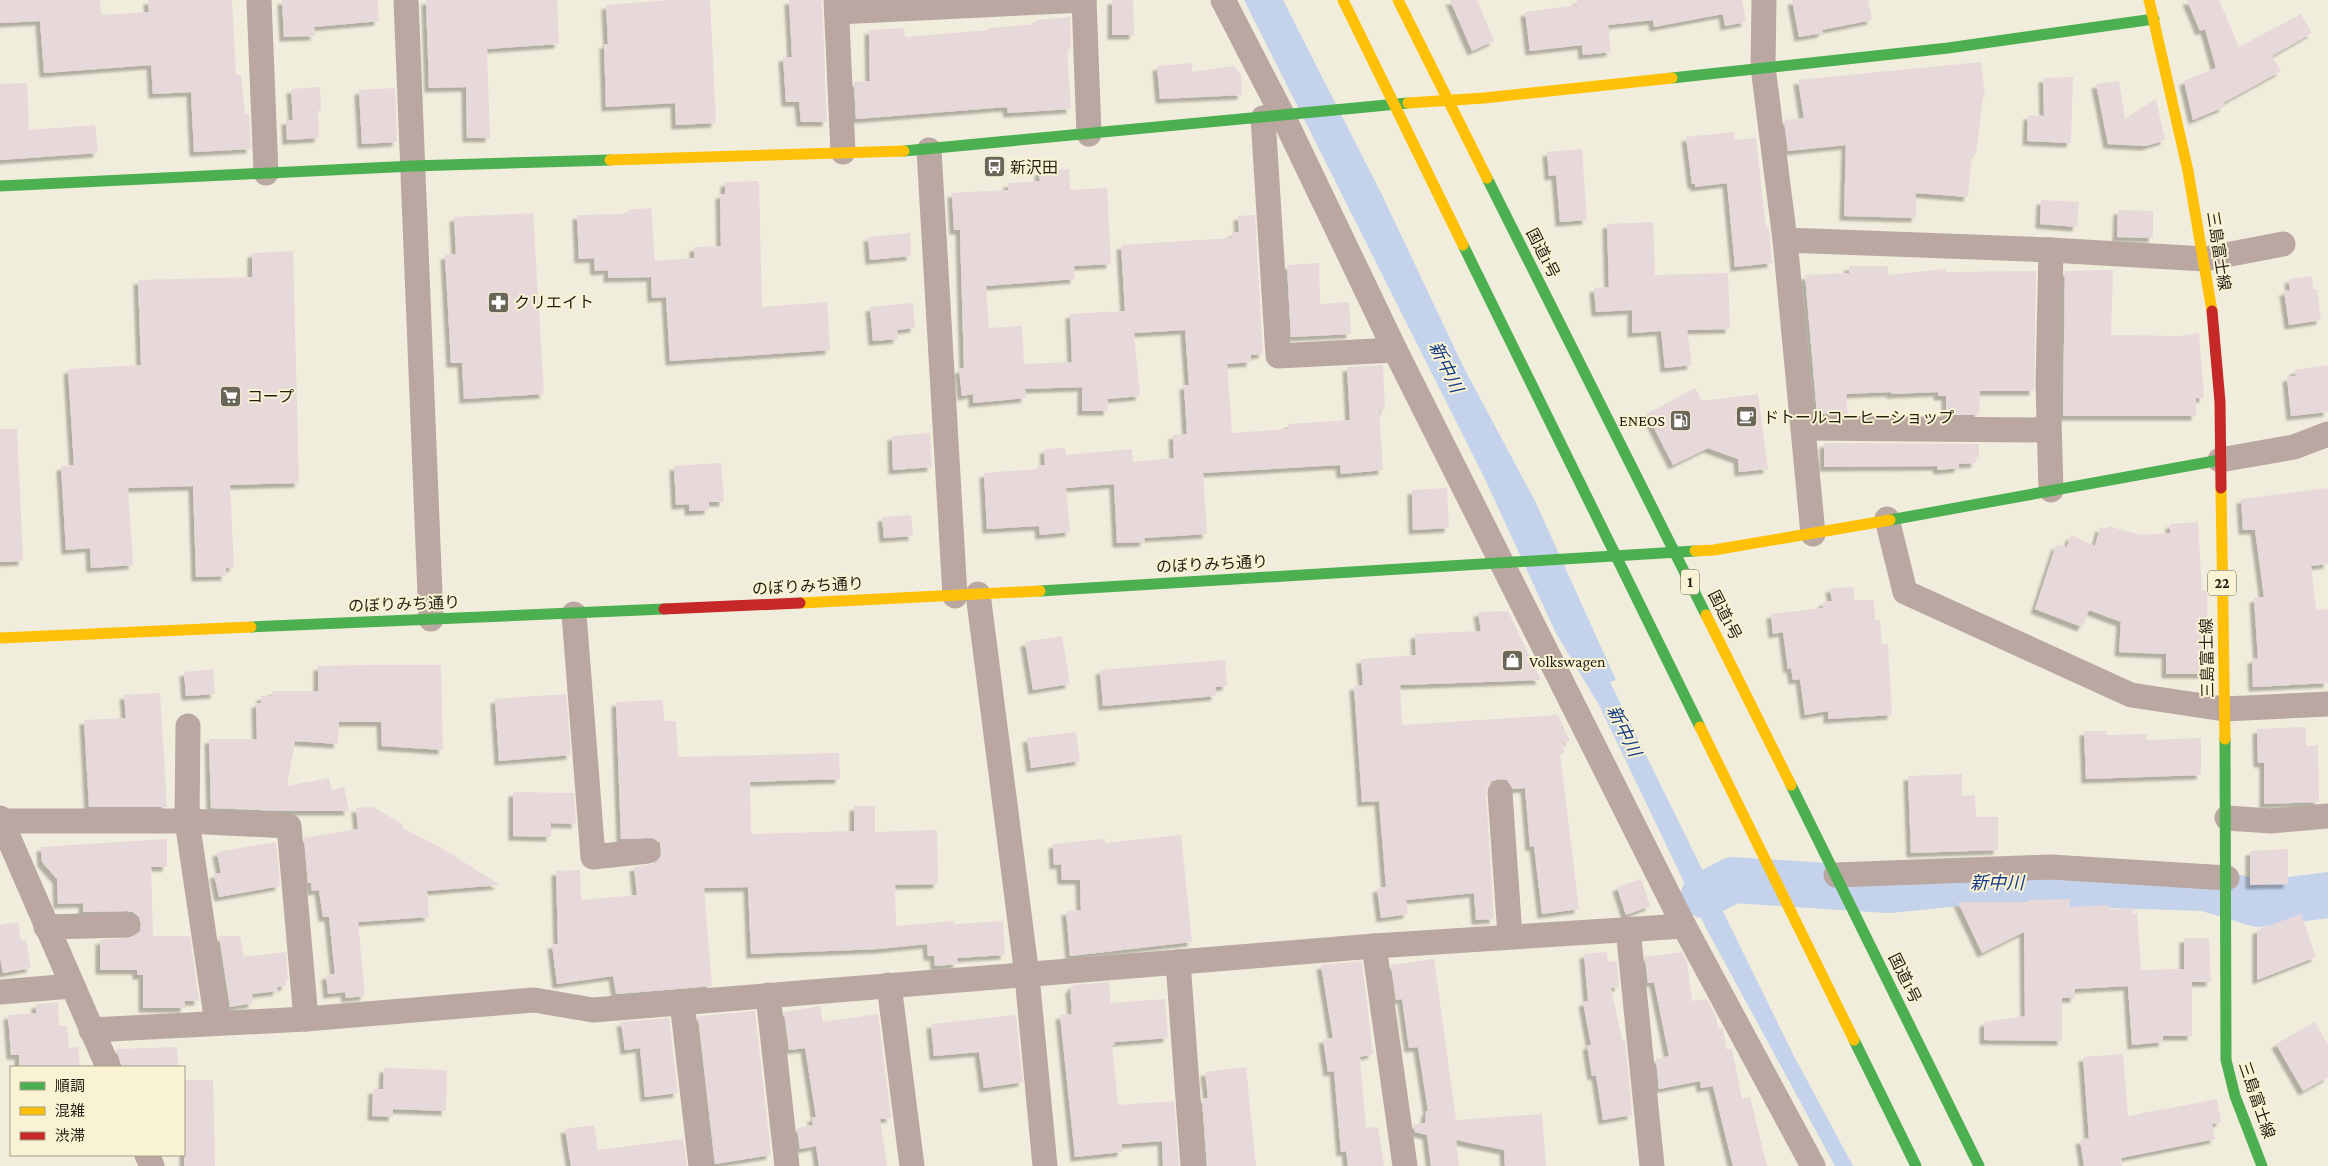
<svg xmlns="http://www.w3.org/2000/svg" width="2328" height="1166" font-family="'Crimson Pro','Noto Sans JP',serif">
<style>
.water{fill:#c4d3eb}
.lines{fill:none;stroke-linecap:round;stroke-linejoin:round}
.river{stroke:#c4d3eb;stroke-width:46}
.building{fill:#e7d8da;filter:url(#shadow)}
.street{stroke:#baa7a1;stroke-width:25}
.fast{stroke:#4caf50;stroke-width:11}
.slow{stroke:#ffc107;stroke-width:11}
.jam{stroke:#c62828;stroke-width:11}
.labels{text-anchor:middle;dominant-baseline:central;stroke-width:4;stroke-linejoin:round;paint-order:stroke}
.shield{fill:#faf3d3;stroke:#635f4d;stroke-width:1}
.shield-label{font-size:15px;font-weight:bold;fill:#221f14}
.poi-label{font-size:16px;fill:#221f14;stroke:#faf3d3;text-anchor:start}
.street-label{font-size:16px;fill:#221f14;stroke:#faf3d3}
.water-label{font-size:18px;font-style:italic;fill:#133b87;stroke:#faf3d3}
</style>
<defs>
<filter id="shadow"><feDropShadow dx="-4.5" dy="4.5" stdDeviation="1" flood-color="#0004"/></filter>
</defs>
<rect width="100%" height="100%" fill="#f1eddc"/>
<path class="water" d="M1244,0H1283L1382,195L1464,368L1535,501L1616,680L1610,682L1794,1056L1853,1166H1835L1706,928L1600,707L1556,633L1484,477Z"/>
<g class="lines">
<path class="river" d="M1704,895L1733,880L1888,890L1979,881L2205,888L2258,904L2328,895"/>
</g>
<g class="building">
<path d="M0,0H100L101,15L149,12L148,0H232L236,75H241L245,114H249L251,149L194,152L191,92L153,94L151,65L44,73L40,21L0,23Z"/>
<path d="M282,0H378L379,21L314,27L315,36L284,37Z"/>
<path d="M426,0H557L559,44L487,49L490,138H467L466,87L429,88Z"/>
<path d="M670,0H710L716,123L676,125L675,103L606,107L604,44H608L606,5Z"/>
<path d="M789,0H822L827,122H801L799,102H786L783,57H792Z"/>
<path d="M1112,0H1133L1134,35H1112Z"/>
<path d="M1450,0H1477L1494,41L1472,51Z"/>
<path d="M1577,0H1742L1746,22L1725,26L1723,14L1654,27L1653,20L1608,25L1611,52L1583,55L1582,45L1530,51L1525,12L1577,5Z"/>
<path d="M1792,0H1868L1872,20L1822,30L1823,33L1799,37Z"/>
<path d="M2187,0H2219L2239,47L2301,14L2312,33L2272,56L2281,71L2223,103L2224,107L2193,120L2184,81L2216,68L2205,29L2200,31Z"/>
<path d="M1070,17L1071,49H1067L1071,109L1008,113L1007,107L856,119L854,82L870,81L869,30L904,28L905,37L989,30V28L1037,24L1036,20Z"/>
<path d="M1981,62L1985,97H1983L1976,155L1972,154L1968,197L1916,193V218L1844,216L1846,145L1788,151L1784,120L1804,118L1798,80Z"/>
<path d="M1192,63V72L1234,66L1241,75L1242,95L1160,99L1157,66Z"/>
<path d="M2073,77L2071,143L2027,141L2028,115L2044,116L2043,78Z"/>
<path d="M2119,81L2125,119L2156,99L2165,140L2146,146L2108,144L2096,84Z"/>
<path d="M27,83L29,130L95,125L98,153L0,160V84Z"/>
<path d="M320,87L321,110L318,111L319,138L287,140L286,120H293L291,89Z"/>
<path d="M395,88L397,142L362,144L359,90Z"/>
<path d="M1734,132L1735,140L1756,138L1766,228L1769,227L1772,263L1735,267L1727,183L1695,187V184H1692L1686,137Z"/>
<path d="M1582,149L1587,220L1560,222L1556,175L1549,176L1547,152Z"/>
<path d="M1069,169L1070,190L1107,188L1111,264L1074,266L1075,279L986,286L989,328L1022,326L1024,364L1072,362L1070,314L1125,311L1121,245L1232,238V233L1239,232L1238,216L1255,215L1263,354L1251,355V362L1227,364L1232,433L1288,429V424L1350,420L1347,367L1383,365L1385,410H1379L1383,470L1341,474L1340,465L1203,473L1207,534L1144,538L1145,542L1117,543L1114,484L1066,488L1070,532L1040,535L1039,526L987,529L984,473L1038,469V466L1045,465L1044,449L1065,448L1066,455L1132,449L1133,462L1174,458L1173,435L1187,434L1184,385H1189L1185,330L1134,333L1140,396L1108,399V411H1082V387L1025,389L1026,398L973,403V394L962,396L959,369L964,368L960,230H954L952,193L1008,190V183L1040,181L1039,171Z"/>
<path d="M759,181L762,307L827,302L830,350L670,361L666,297L652,298L651,277L608,278V270L595,271L594,258L579,259L577,215L628,214V210L651,208L655,261L694,258V247L721,246L720,194H725V182Z"/>
<path d="M2041,200L2079,202L2077,227L2040,224Z"/>
<path d="M2118,210L2153,211V238L2117,237Z"/>
<path d="M533,213L544,394L464,399L462,363H451L445,255L456,254L454,217Z"/>
<path d="M1653,222L1655,275L1728,273L1730,329L1687,330L1692,365L1665,368L1661,331L1632,333V310L1596,312L1594,288L1609,287L1607,224Z"/>
<path d="M910,233L911,256L870,260L868,237Z"/>
<path d="M293,251L299,483L230,485L234,567L226,568V576L196,577L193,486L128,488L133,565L91,568L90,548L66,550L61,466L74,465L68,369L141,365L138,280L252,277V253Z"/>
<path d="M1319,263L1320,304L1349,302L1351,334L1291,337L1287,265Z"/>
<path d="M1849,266H1888V275L1945,269L1946,272L2036,271L2034,391H1980L1979,415H1946V396H1938V392L1891,394V392L1846,394L1848,414H1817L1805,275L1849,273Z"/>
<path d="M2113,270L2111,335L2180,336L2199,333L2204,398H2196V416H2063L2065,271Z"/>
<path d="M2312,276L2313,289H2317L2321,320L2289,325L2284,291L2290,290L2289,279Z"/>
<path d="M913,303L915,328L897,330L898,339L873,341L870,307Z"/>
<path d="M2328,365V412L2291,416L2287,377L2296,376L2294,370Z"/>
<path d="M1695,388L1702,401L1758,394L1768,469L1739,472L1738,459L1708,448L1673,465L1647,414Z"/>
<path d="M0,429H17L23,561L0,562Z"/>
<path d="M930,433L932,467L893,470L892,436Z"/>
<path d="M1824,443L1979,444V457H1975L1976,463L1959,464V468L1938,470L1937,466L1824,467Z"/>
<path d="M721,463L724,502H709V510L689,511V504L676,505L674,466Z"/>
<path d="M1447,488L1449,528L1413,530L1412,490Z"/>
<path d="M2328,488V564L2311,566L2316,610L2328,609V683L2253,687L2252,659L2258,658L2254,598L2264,597L2255,530H2243L2241,499Z"/>
<path d="M911,515L913,536L884,538L882,517Z"/>
<path d="M2198,522L2202,591H2207L2208,653H2203V674H2166V654L2119,652L2121,622L2089,610L2082,627L2035,609L2056,545L2067,547L2071,535L2095,546L2100,527L2106,529L2108,526L2141,535L2170,533V524Z"/>
<path d="M1854,587V600H1874L1875,620H1880L1882,645L1888,644L1892,715L1828,719V711L1805,715L1800,679L1793,680L1791,668L1788,669L1783,632L1773,634L1771,614L1823,608V602L1832,601L1830,588Z"/>
<path d="M1508,611L1541,680L1400,685L1402,725L1558,715L1570,741L1563,742L1564,753L1560,754L1579,909L1542,914L1534,846L1530,847L1525,788L1513,789L1507,780L1499,779L1492,781L1487,787L1486,794L1494,919L1476,920L1474,893L1406,900L1408,914L1381,918L1377,888L1386,887L1379,801L1362,802L1354,686L1363,685L1361,659L1416,655L1415,634L1481,631L1478,612Z"/>
<path d="M1062,636L1070,684L1033,690L1025,642Z"/>
<path d="M1225,660L1227,686L1215,687L1216,696L1103,706L1100,670Z"/>
<path d="M370,665H441L443,750L382,746L381,722H339L338,744L295,741L287,786L329,778L332,790L344,787L349,811H283L211,808L209,739H257L256,703H261V696H273L272,691H318V666Z"/>
<path d="M213,669L215,694L186,696L184,672Z"/>
<path d="M160,693L167,807H89L84,720L126,718L124,695Z"/>
<path d="M566,694L571,755L499,761L495,699Z"/>
<path d="M663,700L664,721H676L678,757L839,753L840,779L750,782L751,834L854,831V806H875V832L937,830L938,884L895,885L896,926L954,921V924L1003,921L1005,955L957,958L958,964L935,966L934,956H928L927,944L879,949L751,954L748,887L704,888L712,986L616,994L613,976L557,984L552,944H558L556,871L580,870L581,900L637,895L634,867L656,863L661,856L660,843L653,838L621,839L616,702Z"/>
<path d="M2306,727V746L2318,745L2319,802L2264,804V763H2258L2257,729Z"/>
<path d="M2084,731H2106L2107,735L2147,734L2146,740L2201,738V775L2086,779Z"/>
<path d="M1076,732L1080,761L1031,768L1027,738Z"/>
<path d="M1962,774V796L1975,795L1976,817H1998V850L1911,853L1908,776Z"/>
<path d="M513,792L574,793L576,824L551,823V837L513,836Z"/>
<path d="M373,807L402,824V828L440,847L500,885L427,891L429,917L358,922L365,996L346,998L345,992L328,994L326,975L335,974L329,917H323L319,890L312,891L311,883H308L304,838L358,829L356,808Z"/>
<path d="M1181,835L1192,942L1070,956L1066,911L1081,910L1080,880H1062L1061,864L1054,865L1053,844L1105,839V843Z"/>
<path d="M167,839V867H151L153,936H190L199,1001H185V1008H143V975H137V970H100V940L134,937L140,931L141,924L139,917L133,912L127,911L83,912V903L58,904L57,879L42,862L41,847Z"/>
<path d="M276,842L280,886L219,897L214,874L221,873L217,852Z"/>
<path d="M2288,849V884L2250,885V851Z"/>
<path d="M1641,879L1650,906L1626,915L1617,887Z"/>
<path d="M2070,899V907L2109,905L2110,910L2133,908V914L2137,913L2141,970L2184,969V938H2209L2211,982H2192V1036H2163V1042L2132,1045L2128,986L2075,989V998H2062V1041L1984,1040V1022L2025,1016L2024,932L1982,953L1958,902H2028V900Z"/>
<path d="M2301,914L2316,957L2257,980V930Z"/>
<path d="M18,922L21,940H26L31,968L3,973L0,957V925Z"/>
<path d="M219,936H240L244,957L286,952L288,980H286V986L277,987L278,991L252,994L253,1003L230,1007Z"/>
<path d="M1607,952L1608,962L1617,961L1619,987L1611,988L1622,1040H1625L1632,1115L1603,1120L1596,1075L1592,1076L1587,1045H1591L1583,1002L1588,1001L1584,954Z"/>
<path d="M1682,952L1687,962L1692,1001L1707,999L1716,1016L1718,1028L1723,1029L1727,1050L1732,1049L1742,1099L1750,1097L1767,1166H1733L1713,1086L1701,1088L1700,1081L1659,1089L1656,1059L1669,1056L1654,982L1648,983L1645,957Z"/>
<path d="M1434,959L1456,1120L1542,1114L1546,1166H1505L1504,1150L1456,1140L1459,1166H1431L1427,1135L1415,1132L1414,1124L1425,1123L1426,1111H1428L1418,1047L1409,1048L1402,999L1396,1000L1391,965Z"/>
<path d="M1362,961L1373,1054L1360,1057L1366,1128L1378,1127L1384,1166H1348L1346,1151L1341,1152L1334,1071L1328,1072L1323,1039L1333,1038L1321,965Z"/>
<path d="M1109,982L1111,1003L1165,999L1168,1038L1115,1042V1045H1112L1118,1105L1174,1101L1179,1166H1163L1162,1141L1122,1144V1152L1075,1157L1060,1015L1072,1014L1070,988H1073L1072,985Z"/>
<path d="M58,1002L59,1026H67L69,1048L78,1047L80,1067H19V1055H11L8,1015L36,1013V1004Z"/>
<path d="M820,1006L823,1022L878,1014L891,1118L880,1119L887,1166H819L816,1146L800,1149L797,1128L813,1125L812,1117H816L805,1048L789,1050L784,1012Z"/>
<path d="M755,1011L771,1155L715,1164L698,1016Z"/>
<path d="M1016,1015L1023,1082L984,1088L979,1052L934,1056L931,1024Z"/>
<path d="M669,1018L678,1093L645,1097L640,1048L625,1050L621,1022Z"/>
<path d="M2315,1022L2328,1045V1077L2303,1091L2276,1044Z"/>
<path d="M177,1047L178,1067H122L116,1049Z"/>
<path d="M2123,1054L2128,1116L2217,1099L2221,1122L2212,1124L2215,1139L2121,1158L2122,1166H2084L2080,1140L2089,1138L2083,1057Z"/>
<path d="M1246,1067L1256,1166H1207L1202,1099L1208,1098L1205,1072Z"/>
<path d="M384,1068L447,1070L446,1111L393,1109V1117L372,1116L373,1089H383Z"/>
<path d="M184,1080H213L215,1166H184Z"/>
<path d="M594,1125L598,1150L683,1139L687,1166H571L565,1129Z"/>
</g>
<g class="lines">
<g class="street">
<path d="M259,0L266,173"/>
<path d="M406,0L431,619"/>
<path d="M836,0L843,152"/>
<path d="M1084,0L1089,134"/>
<path d="M1223,0L1283,116L1395,350L1684,926L1813,1166"/>
<path d="M1764,0L1763,67L1785,240L1813,534"/>
<path d="M837,12L1084,0"/>
<path d="M1263,118L1278,356L1395,350"/>
<path d="M929,150L955,596"/>
<path d="M1785,240L2051,250L2205,259L2283,244"/>
<path d="M2051,250L2048,384L2051,490"/>
<path d="M1803,428L2048,430"/>
<path d="M2220,460L2294,447L2328,434"/>
<path d="M1887,519L1905,592L2131,695L2224,709L2328,704"/>
<path d="M978,594L1027,976L1045,1166"/>
<path d="M574,614L593,857L648,851"/>
<path d="M188,726L187,821L217,1023"/>
<path d="M1500,793L1510,936"/>
<path d="M0,818L108,1067"/>
<path d="M2227,818L2271,821L2328,816"/>
<path d="M1,821H187L289,826L306,1019"/>
<path d="M1836,875L2051,867L2227,878"/>
<path d="M46,927L127,925"/>
<path d="M1628,929L1652,1166"/>
<path d="M1374,946L1405,1166"/>
<path d="M1178,962L1193,1166"/>
<path d="M889,985L912,1166"/>
<path d="M0,992L71,986"/>
<path d="M768,995L787,1166"/>
<path d="M682,1002L701,1166"/>
<path d="M91,1030L306,1019L534,1000L593,1010L1374,946L1684,926"/>
<path d="M147,1155L152,1166"/>
</g>
<g class="fast">
<path d="M1672,78L1948,48L2154,19"/>
<path d="M904,151L1408,103"/>
<path d="M1487,178L1706,615"/>
<path d="M0,186L413,166L610,160"/>
<path d="M1463,245L1700,727"/>
<path d="M1890,520L2220,460"/>
<path d="M1040,591L1695,551"/>
<path d="M251,627L664,609"/>
<path d="M2225,739L2226,1060L2235,1096L2262,1166"/>
<path d="M1791,785L1979,1166"/>
<path d="M1854,1040L1916,1166"/>
</g>
<g class="slow">
<path d="M1343,0L1463,245"/>
<path d="M1398,0L1487,178"/>
<path d="M2149,0L2188,171L2212,311"/>
<path d="M1408,103L1484,98L1672,78"/>
<path d="M610,160L904,151"/>
<path d="M2221,488L2225,739"/>
<path d="M1695,551L1714,550L1890,520"/>
<path d="M800,603L1040,591"/>
<path d="M1706,615L1791,785"/>
<path d="M0,638L251,627"/>
<path d="M1700,727L1854,1040"/>
</g>
<g class="jam">
<path d="M2212,311L2220,402L2221,488"/>
<path d="M664,609L800,603"/>
</g>
</g>
<defs>
<symbol id="bus-square" viewBox="-11 -11 22 22"><rect x="-9" y="-9" width="18" height="18" rx="4" fill="#6a675a" stroke="#faf3d3"/><path d="M-5-6H5V4H4V6H2V4H-2V6H-4V4H-5ZM-3.5-4V0h7V-4ZM-3.5 1.2v1.5H-2V1.2ZM2 1.2v1.5H3.5V1.2Z" fill="#fff"/></symbol>
<symbol id="pharmacy-square" viewBox="-11 -11 22 22"><rect x="-9" y="-9" width="18" height="18" rx="4" fill="#6a675a" stroke="#faf3d3"/><path d="M-2-6h4v4h4v4h-4v4h-4v-4h-4v-4h4Z" fill="#fff"/></symbol>
<symbol id="supermarket-square" viewBox="-11 -11 22 22"><rect x="-9" y="-9" width="18" height="18" rx="4" fill="#6a675a" stroke="#faf3d3"/><path d="M-6-5.5h2.5l.6 2H6L4.5 2H-2.5L-4.4-4H-6ZM-1.5 3.2a1.3 1.3 0 1 0 .1 0ZM3 3.2a1.3 1.3 0 1 0 .1 0Z" fill="#fff"/></symbol>
<symbol id="cafe-square" viewBox="-11 -11 22 22"><rect x="-9" y="-9" width="18" height="18" rx="4" fill="#6a675a" stroke="#faf3d3"/><path d="M-5.5-4.5H6V0H3Q3 3.5 0 3.5H-2.5Q-5.5 3.5-5.5 0ZM3-3.2v2h1.7v-2ZM-6 4.5H4V6H-6Z" fill="#fff"/></symbol>
<symbol id="fuel-square" viewBox="-11 -11 22 22"><rect x="-9" y="-9" width="18" height="18" rx="4" fill="#6a675a" stroke="#faf3d3"/><path d="M-5.5-6h7V0h2V4h1.3V-2.5L3-4.5l.8-.8L6-3V5H2.5V1h-1V6h-7ZM-4.2-4.7v3.2H.2V-4.7Z" fill="#fff"/></symbol>
<symbol id="shop-square" viewBox="-11 -11 22 22"><rect x="-9" y="-9" width="18" height="18" rx="4" fill="#6a675a" stroke="#faf3d3"/><path d="M-5-2.5h2.3a2.7 3.5 0 0 1 5.4 0H5L5.5 6h-11ZM-1.5-2.5h3a1.5 2.3 0 0 0-3 0Z" fill="#fff"/></symbol>
</defs>
<g fill-rule="evenodd">
<use href="#bus-square" x="982" y="154" width="25" height="25"/>
<use href="#pharmacy-square" x="486" y="290" width="25" height="25"/>
<use href="#supermarket-square" x="218" y="384" width="25" height="25"/>
<use href="#cafe-square" x="1734" y="404" width="25" height="25"/>
<use href="#fuel-square" x="1668" y="408" width="25" height="25"/>
<use href="#shop-square" x="1500" y="648" width="25" height="25"/>
</g>
<g class="labels">
<g class="shield">
<rect x="1681" y="569.5" width="18" height="25" rx="4"/>
<rect x="2208" y="570.5" width="28" height="25" rx="4"/>
</g>
<g class="shield-label">
<text x="1690" y="582">1</text>
<text x="2222" y="583">22</text>
</g>
<g class="poi-label">
<text x="1010" y="167">新沢田</text>
<text x="514" y="302">クリエイト</text>
<text x="247" y="396">コープ</text>
<text x="1763" y="417">ドトールコーヒーショップ</text>
<text x="1665" y="420" text-anchor="end">ENEOS</text>
<text x="1529" y="661">Volkswagen</text>
</g>
<g class="street-label">
<text transform="translate(2219 251) rotate(81)">三島富士線</text>
<text transform="translate(1543 253) rotate(63)">国道1号</text>
<text transform="translate(1212 564) rotate(-3)">のぼりみち通り</text>
<text transform="translate(808 586) rotate(-3)">のぼりみち通り</text>
<text transform="translate(404 604) rotate(-2)">のぼりみち通り</text>
<text transform="translate(1725 615) rotate(63)">国道1号</text>
<text transform="translate(2207 658) rotate(-91)">三島富士線</text>
<text transform="translate(1905 978) rotate(64)">国道1号</text>
<text transform="translate(2257 1100) rotate(71)">三島富士線</text>
</g>
<g class="water-label">
<text transform="translate(1446 367) rotate(64)">新中川</text>
<text transform="translate(1624 731) rotate(64)">新中川</text>
<text x="1997" y="883">新中川</text>
</g>
</g>
<rect x="10" y="1066" width="175" height="90" fill="#faf3d3" stroke="#a49e87"/>
<rect x="20" y="1082" width="25" height="8" fill="#4caf50" stroke="#a49e87"/>
<text x="55" y="1091" font-size="15" fill="#221f14">順調</text>
<rect x="20" y="1107" width="25" height="8" fill="#ffc107" stroke="#a49e87"/>
<text x="55" y="1116" font-size="15" fill="#221f14">混雑</text>
<rect x="20" y="1132" width="25" height="8" fill="#c62828" stroke="#a49e87"/>
<text x="55" y="1141" font-size="15" fill="#221f14">渋滞</text>
</svg>
